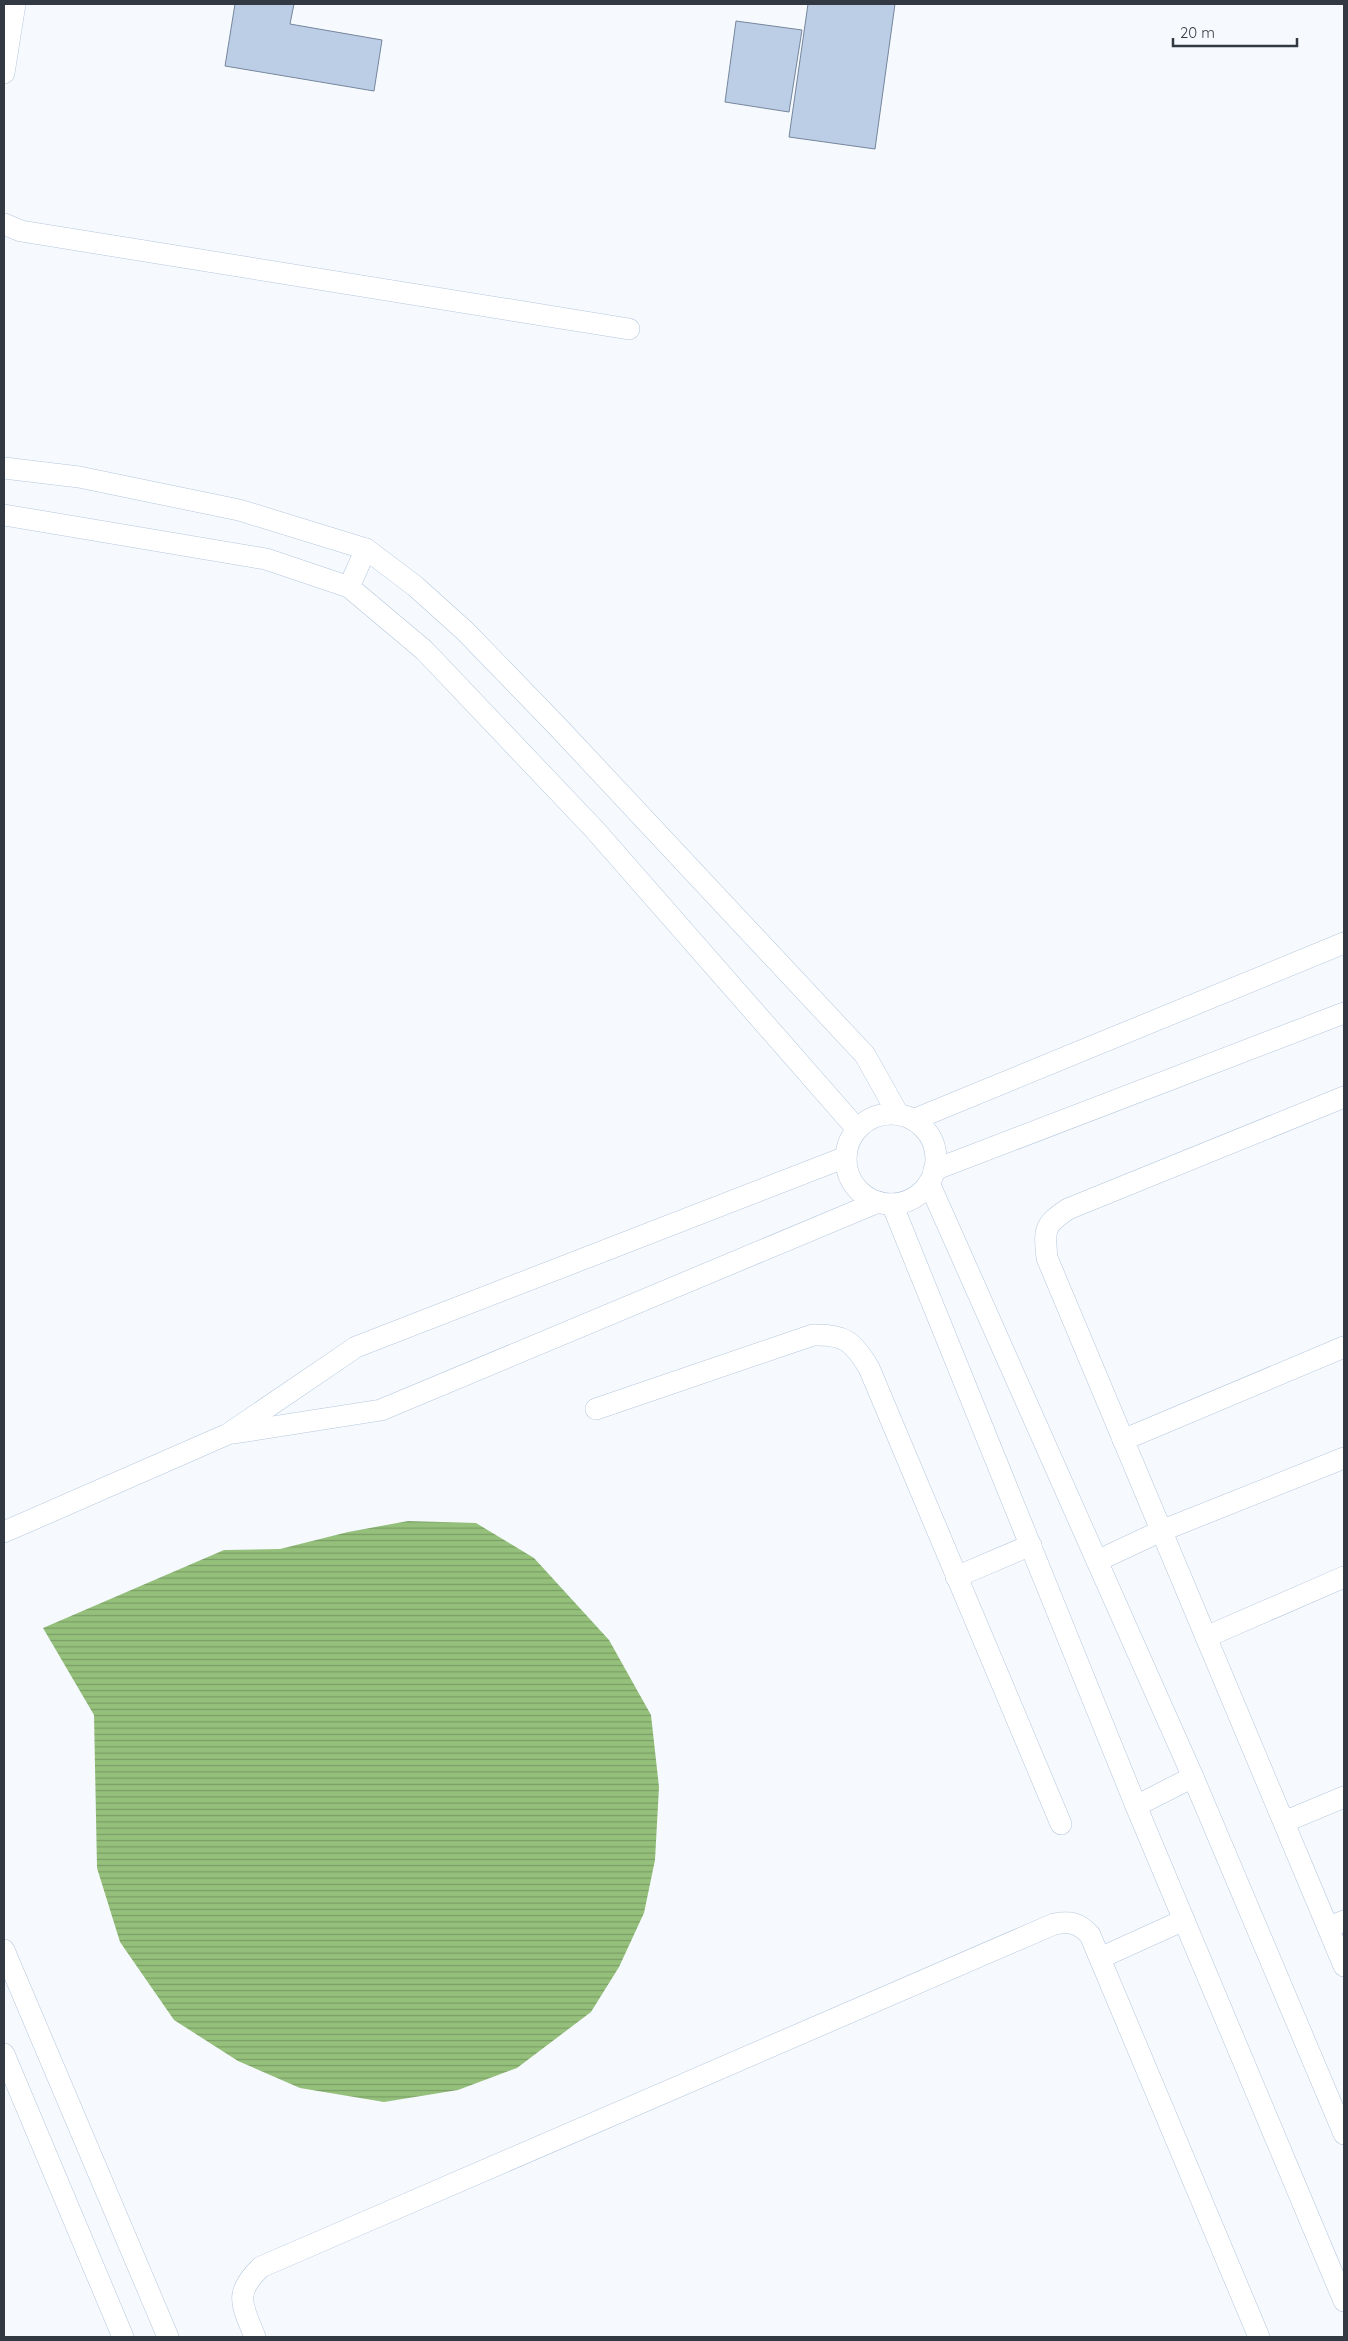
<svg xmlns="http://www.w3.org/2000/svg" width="1348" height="2341" font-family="Quicksand,sans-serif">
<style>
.water{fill:url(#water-rules)}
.building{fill:#bccee5;stroke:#75869c}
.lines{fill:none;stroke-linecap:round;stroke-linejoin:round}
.service-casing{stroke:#b4c7de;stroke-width:22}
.service{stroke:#fff;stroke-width:21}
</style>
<defs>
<pattern id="water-rules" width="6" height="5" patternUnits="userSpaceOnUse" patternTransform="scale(1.25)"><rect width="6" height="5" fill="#95c07b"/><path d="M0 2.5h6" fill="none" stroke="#7a9d66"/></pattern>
</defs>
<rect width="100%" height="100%" fill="#f6fafe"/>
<path class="water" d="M408,1521L476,1523L534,1558L609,1640L651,1715L659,1787L655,1860L644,1913L619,1967L591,2012L517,2068L458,2090L384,2102L300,2088L238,2061L174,2020L120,1942L97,1868L94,1715L43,1628L224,1550L280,1549L348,1532Z"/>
<g class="building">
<path d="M235,4H294L290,24L382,40L374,91L225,66Z"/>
<path d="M808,4H895L875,149L789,137Z"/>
<path d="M736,21L802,30L789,112L725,102Z"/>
</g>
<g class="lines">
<defs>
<g id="service">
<path d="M4,73L15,4"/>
<path d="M4,224L21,231L629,329"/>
<path d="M4,468L79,477L239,510L366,549L415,586L465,631L558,727L865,1055L898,1114"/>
<path d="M4,515L266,559L349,587L424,650L595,830L857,1129"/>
<path d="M349,587L366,549"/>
<path d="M1344,1097L1068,1209C1044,1225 1044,1229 1047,1258L1344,1966"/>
<circle cx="891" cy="1159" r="45"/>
<path d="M913,1120L1344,943"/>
<path d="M934,1170L1344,1013"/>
<path d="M929,1183L1193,1777L1344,2134"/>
<path d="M892,1204L1136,1806L1344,2301"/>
<path d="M596,1409L813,1335C844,1334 853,1341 869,1368L1061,1824"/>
<path d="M234,1433L381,1410L878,1202"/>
<path d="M1123,1440L1344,1347"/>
<path d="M4,1532L228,1434L356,1347L846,1157"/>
<path d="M1097,1561L1161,1531L1344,1458"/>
<path d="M956,1577L1031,1545"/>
<path d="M1206,1637L1344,1577"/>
<path d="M1136,1806L1193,1777"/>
<path d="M1284,1822L1344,1797"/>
<path d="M1328,1927L1344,1921"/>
<path d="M4,1950L168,2337"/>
<path d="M1100,1958L1184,1920"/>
<path d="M4,2054L123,2337"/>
<path d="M255,2337C242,2304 233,2294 261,2267L1054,1924C1071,1921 1079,1923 1090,1935L1259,2337"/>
</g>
</defs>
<use href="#service" class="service-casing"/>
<use href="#service" class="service"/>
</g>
<rect width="1348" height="2341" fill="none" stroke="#323943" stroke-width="10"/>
<path d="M1173 38v8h124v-8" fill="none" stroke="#323943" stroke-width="2.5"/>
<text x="1180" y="38" font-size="15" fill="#323943" stroke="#f6fafe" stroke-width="4" paint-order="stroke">20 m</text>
</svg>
